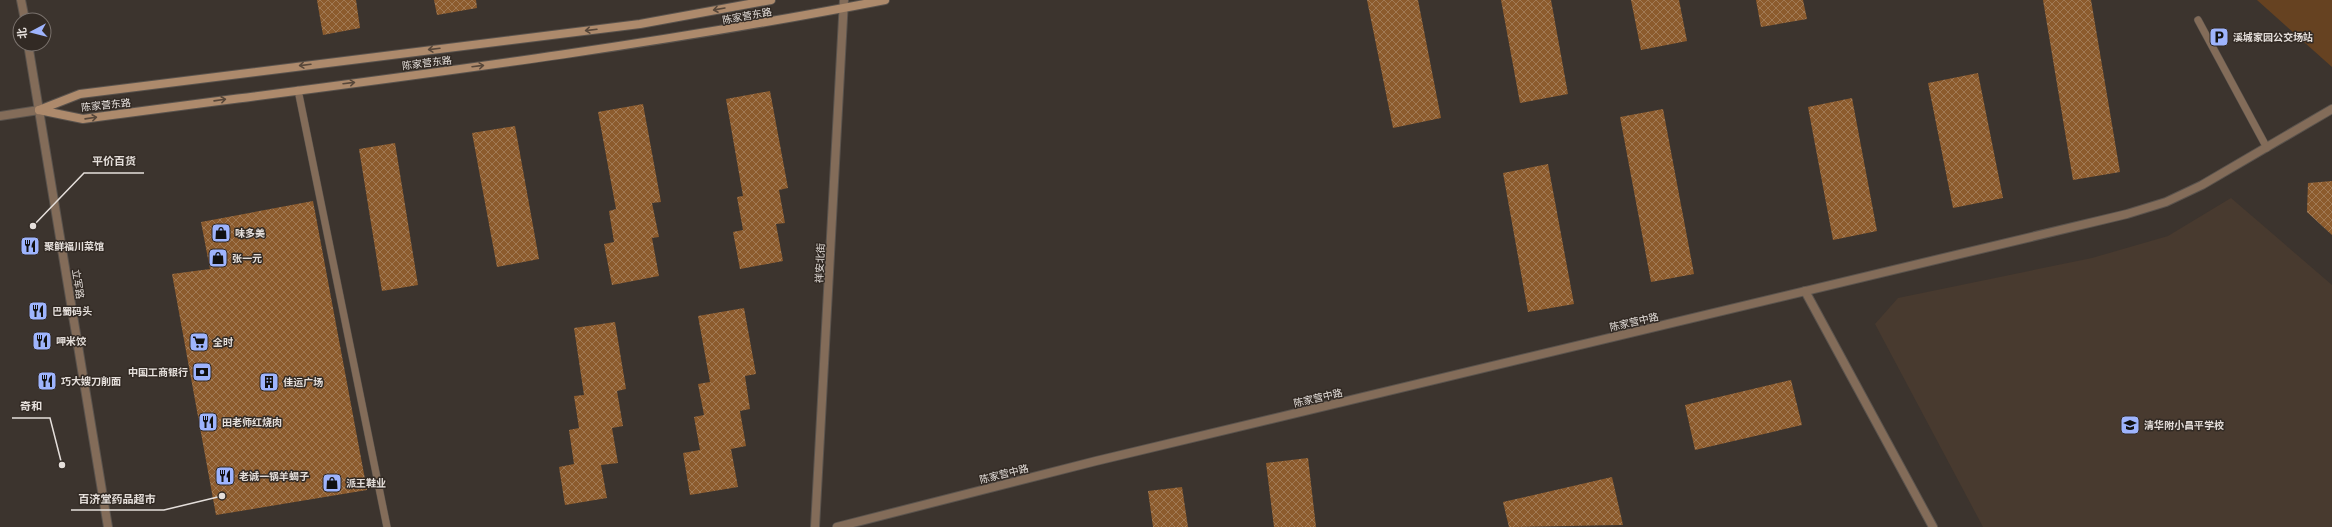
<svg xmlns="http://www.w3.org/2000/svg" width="2332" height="527" font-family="Raleway,'Noto Sans SC',sans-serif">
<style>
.built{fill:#483a2f}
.park{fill:#664221}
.building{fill:url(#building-cross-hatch)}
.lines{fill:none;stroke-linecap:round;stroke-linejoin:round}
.lane-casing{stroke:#5a534d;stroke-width:8}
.street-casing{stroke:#5a534d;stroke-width:10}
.secondary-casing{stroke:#5a534d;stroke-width:10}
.lane{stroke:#836c59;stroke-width:7}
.street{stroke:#836c59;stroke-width:8}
.secondary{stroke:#ad8a6c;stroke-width:8}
.oneway{stroke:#57473a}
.labels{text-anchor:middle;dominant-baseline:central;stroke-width:3;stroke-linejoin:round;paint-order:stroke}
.street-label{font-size:10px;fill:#e5dfdb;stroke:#322a24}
.poi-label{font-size:10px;font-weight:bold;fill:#e5dfdb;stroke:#322a24;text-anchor:start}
.leader{fill:none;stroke:#e5dfdb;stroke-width:1.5}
.callout-dot{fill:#e5dfdb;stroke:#322a24;stroke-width:1.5}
.callout-label{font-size:11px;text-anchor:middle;font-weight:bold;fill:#e5dfdb;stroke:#322a24;stroke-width:3;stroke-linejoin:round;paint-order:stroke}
</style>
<defs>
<pattern id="building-cross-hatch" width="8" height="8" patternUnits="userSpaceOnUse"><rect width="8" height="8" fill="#8c5b2d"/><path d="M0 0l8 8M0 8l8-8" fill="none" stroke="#a17a55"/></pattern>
</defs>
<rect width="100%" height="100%" fill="#3c342e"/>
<path class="built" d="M2231,198L2332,285V527H1983L1875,324L1898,298L2092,258L2168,236Z"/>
<path class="park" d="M2257,0H2332V67Z"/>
<g class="building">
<path d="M317,0H356L360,28L323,35Z"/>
<path d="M434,0H476L477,8L437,15Z"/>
<path d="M1367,0H1418L1441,118L1393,128Z"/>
<path d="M1501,0H1551L1568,94L1520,103Z"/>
<path d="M1631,0H1679L1687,41L1641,50Z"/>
<path d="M1756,0H1803L1807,19L1761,27Z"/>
<path d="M2043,0H2091L2120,172L2073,180Z"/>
<path d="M1978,73L2003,198L1953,208L1928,83Z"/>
<path d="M770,91L788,188L779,190L785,223L776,224L783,261L740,269L733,232L743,230L737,197L743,196L726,99Z"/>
<path d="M1852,98L1877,231L1833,240L1808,107Z"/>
<path d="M643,104L661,202L652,203L659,237L652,238L659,276L612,285L604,244L614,242L609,211L616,209L598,112Z"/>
<path d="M1663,109L1694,274L1651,282L1620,117Z"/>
<path d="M515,126L539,259L497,267L472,133Z"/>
<path d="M395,143L418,285L382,291L359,149Z"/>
<path d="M1548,164L1574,304L1528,312L1503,173Z"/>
<path d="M2332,181V235L2307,212L2308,183Z"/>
<path d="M313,201L367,490L216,515L172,274L210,269L201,222Z"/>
<path d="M744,308L756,374L745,376L750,409L740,411L746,446L731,449L738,487L690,495L683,453L700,450L694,417L704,415L698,384L710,382L698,316Z"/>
<path d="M615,322L626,389L617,391L623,426L612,428L618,463L601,465L607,498L565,505L559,467L574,464L569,430L579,428L574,396L584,395L574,328Z"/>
<path d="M1791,380L1802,425L1695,450L1685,405Z"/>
<path d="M1308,458L1316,527H1274L1266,463Z"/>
<path d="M1612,477L1623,525L1509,527L1503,502Z"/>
<path d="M1182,487L1188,527H1153L1148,491Z"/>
</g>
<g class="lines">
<defs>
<g id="lane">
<path d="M2198,20L2267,148"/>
<path d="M298,90L387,527"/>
</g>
<g id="street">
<path d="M21,0L25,20"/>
<path d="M28,44L108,527"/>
<path d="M0,116L39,110"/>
<path d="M1805,291L1933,527"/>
<path d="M815,527L844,0"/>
<path d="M837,527L1096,461L2127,214L2166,202L2202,185L2332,109"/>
</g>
<g id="secondary">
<path d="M39,110L83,119C351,83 620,52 885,0"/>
<path d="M39,110L80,94L640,24L771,0"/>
</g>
</defs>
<use href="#lane" class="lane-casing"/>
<use href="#street" class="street-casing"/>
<use href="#secondary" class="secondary-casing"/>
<use href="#lane" class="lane"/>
<use href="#street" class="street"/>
<use href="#secondary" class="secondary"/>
</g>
<defs><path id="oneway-shaft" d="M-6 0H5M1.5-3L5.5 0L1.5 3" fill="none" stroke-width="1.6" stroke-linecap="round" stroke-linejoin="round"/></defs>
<g class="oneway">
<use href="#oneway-shaft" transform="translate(719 9) rotate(170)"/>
<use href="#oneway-shaft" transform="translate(591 30) rotate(173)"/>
<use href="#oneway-shaft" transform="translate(434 49) rotate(173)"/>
<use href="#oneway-shaft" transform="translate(305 65) rotate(173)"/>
<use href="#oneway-shaft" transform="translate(478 66) rotate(-7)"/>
<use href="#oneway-shaft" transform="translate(349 83) rotate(-7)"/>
<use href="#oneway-shaft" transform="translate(220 100) rotate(-8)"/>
<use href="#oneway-shaft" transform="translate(91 118) rotate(-8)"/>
</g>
<defs>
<symbol id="parking-square" viewBox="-11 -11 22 22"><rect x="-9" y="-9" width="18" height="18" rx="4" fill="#9eb4fd" stroke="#322a24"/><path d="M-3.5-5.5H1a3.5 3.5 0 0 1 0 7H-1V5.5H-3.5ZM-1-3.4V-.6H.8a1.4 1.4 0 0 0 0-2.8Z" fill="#111"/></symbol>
<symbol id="shop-square" viewBox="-11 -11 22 22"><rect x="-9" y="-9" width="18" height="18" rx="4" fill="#9eb4fd" stroke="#322a24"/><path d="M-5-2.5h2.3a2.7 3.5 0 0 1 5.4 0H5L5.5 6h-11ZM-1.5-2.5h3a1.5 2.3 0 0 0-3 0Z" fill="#111"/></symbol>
<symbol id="restaurant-square" viewBox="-11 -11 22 22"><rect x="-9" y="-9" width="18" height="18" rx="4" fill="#9eb4fd" stroke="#322a24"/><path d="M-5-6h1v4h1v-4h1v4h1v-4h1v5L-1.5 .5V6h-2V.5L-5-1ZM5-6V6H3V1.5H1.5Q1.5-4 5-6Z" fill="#111"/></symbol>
<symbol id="supermarket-square" viewBox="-11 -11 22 22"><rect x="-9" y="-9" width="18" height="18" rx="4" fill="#9eb4fd" stroke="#322a24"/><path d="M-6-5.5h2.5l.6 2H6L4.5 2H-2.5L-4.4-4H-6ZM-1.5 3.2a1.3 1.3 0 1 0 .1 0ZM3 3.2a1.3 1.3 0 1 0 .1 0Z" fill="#111"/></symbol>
<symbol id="bank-square" viewBox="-11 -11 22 22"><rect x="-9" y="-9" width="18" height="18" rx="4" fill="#9eb4fd" stroke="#322a24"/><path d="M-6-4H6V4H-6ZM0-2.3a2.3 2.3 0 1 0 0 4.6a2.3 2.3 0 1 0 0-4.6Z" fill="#111"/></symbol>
<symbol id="building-square" viewBox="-11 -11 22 22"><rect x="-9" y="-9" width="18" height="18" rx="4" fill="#9eb4fd" stroke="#322a24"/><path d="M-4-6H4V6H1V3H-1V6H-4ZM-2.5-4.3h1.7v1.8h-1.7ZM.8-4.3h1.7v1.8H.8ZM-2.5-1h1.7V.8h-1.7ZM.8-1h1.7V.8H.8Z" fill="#111"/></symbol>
<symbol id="school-square" viewBox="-11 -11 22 22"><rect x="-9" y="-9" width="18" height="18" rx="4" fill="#9eb4fd" stroke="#322a24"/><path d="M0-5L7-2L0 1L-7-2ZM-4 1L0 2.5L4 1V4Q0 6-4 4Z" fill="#111"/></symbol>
</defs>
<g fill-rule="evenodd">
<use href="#parking-square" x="2208" y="26" width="22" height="22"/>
<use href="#shop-square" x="210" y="222" width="22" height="22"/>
<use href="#restaurant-square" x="19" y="235" width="22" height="22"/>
<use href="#shop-square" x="207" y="247" width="22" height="22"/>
<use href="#restaurant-square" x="27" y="300" width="22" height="22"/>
<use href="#restaurant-square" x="31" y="330" width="22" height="22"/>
<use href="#supermarket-square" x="188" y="331" width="22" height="22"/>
<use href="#bank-square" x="191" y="361" width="22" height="22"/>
<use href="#restaurant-square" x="36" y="370" width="22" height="22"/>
<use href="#building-square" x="258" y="371" width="22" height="22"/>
<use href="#restaurant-square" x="197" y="411" width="22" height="22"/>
<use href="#school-square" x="2119" y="414" width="22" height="22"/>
<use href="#restaurant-square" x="214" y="465" width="22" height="22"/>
<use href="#shop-square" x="321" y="472" width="22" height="22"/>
</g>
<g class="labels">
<g class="street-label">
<text transform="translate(747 16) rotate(-10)">陈家营东路</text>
<text transform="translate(427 63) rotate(-7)">陈家营东路</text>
<text transform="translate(106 105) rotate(-6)">陈家营东路</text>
<text transform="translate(820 263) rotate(-87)">祥安北街</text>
<text transform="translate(78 284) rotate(81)">立军路</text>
<text transform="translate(1634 322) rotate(-13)">陈家营中路</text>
<text transform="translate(1318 398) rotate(-13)">陈家营中路</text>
<text transform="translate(1004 474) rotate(-14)">陈家营中路</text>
</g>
<g class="poi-label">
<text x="2233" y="37">溪城家园公交场站</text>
<text x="235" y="233">味多美</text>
<text x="44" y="246">聚鲜福川菜馆</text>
<text x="232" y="258">张一元</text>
<text x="52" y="311">巴蜀码头</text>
<text x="56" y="341">呷米饺</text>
<text x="213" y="342">全时</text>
<text x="188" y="372" text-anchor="end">中国工商银行</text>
<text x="61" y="381">巧大嫂刀削面</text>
<text x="283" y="382">佳运广场</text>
<text x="222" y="422">田老师红烧肉</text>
<text x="2144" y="425">清华附小昌平学校</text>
<text x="239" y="476">老诚一锅羊蝎子</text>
<text x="346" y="483">派王鞋业</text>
</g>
</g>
<path class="leader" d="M33 226L84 173H144M62 465L50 418H12M222 496L164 510H71"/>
<g class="callout-dot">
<circle cx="33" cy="226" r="4"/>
<circle cx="62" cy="465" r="4"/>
<circle cx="222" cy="496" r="4"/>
</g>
<g class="callout-label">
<text x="114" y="165">平价百货</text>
<text x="31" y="410">奇和</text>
<text x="117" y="503">百济堂药品超市</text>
</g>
<g transform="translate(32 32) rotate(263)"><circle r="19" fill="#322a24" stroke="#7a726d"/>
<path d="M0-3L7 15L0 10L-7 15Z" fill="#9eb4fd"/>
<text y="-6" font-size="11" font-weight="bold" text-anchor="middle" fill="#e5dfdb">北</text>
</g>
</svg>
